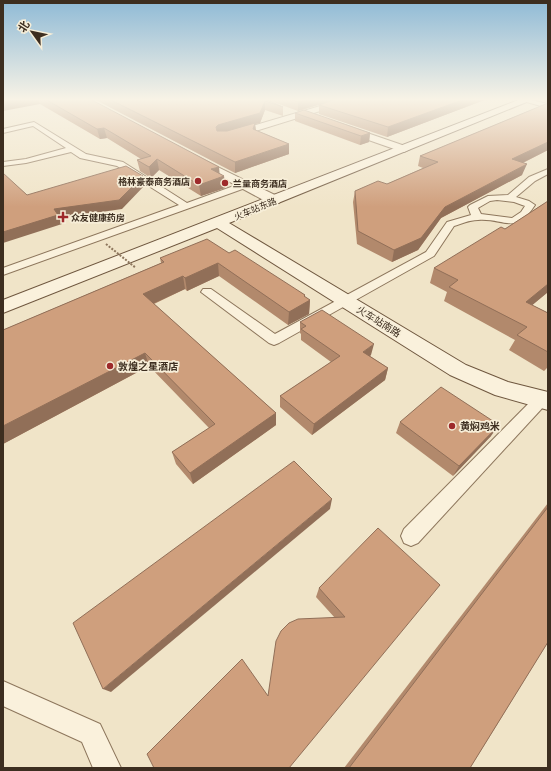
<svg xmlns="http://www.w3.org/2000/svg" width="551" height="771" font-family="'Playfair Display','Noto Sans SC',serif">
<style>
.lines{fill:none;stroke-linecap:round;stroke-linejoin:round}
.service-casing{stroke:#8d765c;stroke-width:2}
.minor-casing{stroke:#8d765c;stroke-width:2}
.secondary-casing{stroke:#6f573f;stroke-width:2}
.service{fill:#faf1dc;fill-rule:evenodd}
.minor{fill:#faf1dc;fill-rule:evenodd}
.secondary{fill:#faf1dc;fill-rule:evenodd}
.path-bridge{stroke:#8d765c;stroke-width:2;stroke-dasharray:2 1.5;stroke-linecap:butt}
.wall{fill:#b2896c}
.shaded-wall{fill:#916f58}
.building{fill:#cf9f7d;stroke:#916f58}
.poi-dot{fill:#9e2a2b;stroke:#f7eed8;stroke-width:1.5}
.labels{text-anchor:middle;dominant-baseline:central;stroke-width:3.5;stroke-linejoin:round;paint-order:stroke}
.far-poi-label{font-size:9px;font-weight:bold;fill:#3d2e20;stroke:#f7eed8;text-anchor:start}
.far-street-label{font-size:9px;fill:#3d2e20;stroke:#f7eed8}
.street-label{font-size:10px;fill:#3d2e20;stroke:#f7eed8}
.poi-label{font-size:10px;font-weight:bold;fill:#3d2e20;stroke:#f7eed8;text-anchor:start}
</style>
<rect width="100%" height="100%" fill="#f0e4c8"/>
<g class="lines">
<defs>
<g id="service">
<path d="M527,99L548,104V108L523,101Z"/>
<path d="M34,122L86,154L123,162L187,203L242,183H248L249,185L248,187L3,275V268L179,205L117,166L80,158L71,152L26,163L3,166V162L26,159L66,148L33,126L3,133V129Z"/>
<path d="M548,169V174L535,181L516,197L529,201L535,205C515,236 506,218 478,220C469,220 461,224 454,226L434,256L279,343L274,345L269,343L201,292L203,289H211L275,334L426,252L447,222L471,215L468,207L470,205L488,196L508,195L529,177ZM497,200L514,202L525,206L521,212L512,218L481,214L478,208L490,201Z"/>
<path d="M541,394L546,396L548,399L546,404L418,543L411,546L404,543L401,536L404,529L536,396Z"/>
<path d="M3,681L100,724L121,768H93L82,742L3,706Z"/>
</g>
<g id="minor">
<path d="M344,99H359L230,139L226,140L221,137L222,135Z"/>
<path d="M341,124L408,147L410,149L404,152L400,151L337,129L336,127Z"/>
<path d="M193,155L279,197L281,200L279,203H269L189,160L187,158L189,156Z"/>
</g>
<path id="secondary" d="M521,99H534L229,223L466,365L508,382L548,392V410L495,395L450,375L217,228L3,313V300Z"/>
</defs>
<use href="#service" class="service-casing"/>
<use href="#minor" class="minor-casing"/>
<use href="#secondary" class="secondary-casing"/>
<use href="#service" class="service"/>
<use href="#minor" class="minor"/>
<use href="#secondary" class="secondary"/>
<path class="path-bridge" d="M106,244L136,268"/>
</g>
<g class="wall">
<path d="M3,99H90L224,176L225,188L201,196L159,170L151,178L140,171L137,160L141,159L107,138L100,139L40,104Z"/>
<path d="M94,99H265L283,107V116L265,110L260,123L255,124L256,130L289,144V154L235,173Z"/>
<path d="M265,99H487L387,137L319,114V105L298,111Z"/>
<path d="M545,99H548V103L545,102Z"/>
<path d="M548,103V150L523,163L522,175L441,218L418,250L392,262L357,244L353,202L355,191L387,184L423,168L418,166L420,156Z"/>
<path d="M295,113L370,133L369,142L360,145L295,121Z"/>
<path d="M548,201V292L532,305L548,313V368H547L544,371L509,350L515,340L444,301L447,292L430,283L434,268L505,229Z"/>
<path d="M229,253L305,295V297L310,300L309,314L288,325L219,276L187,291L185,289L154,304L276,413V425L193,484L176,464L172,452L209,428L149,366L3,444V330L161,263L160,258Z"/>
<path d="M300,322L371,355L370,356L388,368L385,380L312,435L280,407V396L331,362L301,340V334L300,333Z"/>
<path d="M400,422L491,436L453,476L396,433Z"/>
<path d="M548,503V642L470,768H344Z"/>
<path d="M440,585L268,696L335,618L316,597L319,588Z"/>
</g>
<g class="shaded-wall">
<path d="M13,99H38L40,104L3,111V101Z"/>
<path d="M308,99H337L298,111V102Z"/>
<path d="M465,99H487L387,137L388,127Z"/>
<path d="M265,101V110L260,123L255,124L256,133L219,135L216,127L218,125Z"/>
<path d="M104,128L107,138L100,139L97,129Z"/>
<path d="M370,133L369,142L360,145L361,136Z"/>
<path d="M548,142V150L508,170L512,159Z"/>
<path d="M289,144V154L235,173V162Z"/>
<path d="M157,159L159,170L151,178L149,167Z"/>
<path d="M527,164L522,175L441,218L418,250L392,262L394,250L445,207Z"/>
<path d="M219,167L220,178L224,176L225,188L201,196L199,185L211,169Z"/>
<path d="M143,176L145,185L122,209L60,218L62,224L3,243V232L54,209Z"/>
<path d="M218,263L219,276L187,291L185,278Z"/>
<path d="M183,276L185,289L146,307L143,294Z"/>
<path d="M548,284V292L518,317L526,302Z"/>
<path d="M305,295V303L310,300L309,314L288,325L289,312Z"/>
<path d="M374,344L371,355L360,363L363,352Z"/>
<path d="M145,353L149,366L3,444V426Z"/>
<path d="M388,368L385,380L312,435L314,424Z"/>
<path d="M276,413V425L193,484L190,473Z"/>
<path d="M499,425L491,436L453,476L459,466Z"/>
<path d="M332,499L330,509L111,692L103,689Z"/>
</g>
<g class="building">
<path d="M3,99H13L3,101Z"/>
<path d="M45,99H90L219,167L211,169L224,176L199,185L157,159L149,167L137,160L151,156L104,128L97,129Z"/>
<path d="M109,99H265L283,107L265,101L260,113L218,125L216,127L217,131H227L255,123L253,129L289,144L235,162Z"/>
<path d="M290,99H308L298,102Z"/>
<path d="M336,99H431L436,100L438,99H465L388,127L319,105Z"/>
<path d="M548,103V142L512,159L527,164L445,207L421,238L394,250L358,231L355,191L378,181L387,184L438,162L420,156Z"/>
<path d="M304,110L370,133L361,136L295,113Z"/>
<path d="M126,166L143,176L119,200L54,209L58,215L3,232V173L27,195Z"/>
<path d="M548,201V284L526,302L548,313V352L517,335L527,327L449,287L458,280L434,268L501,227L505,229Z"/>
<path d="M207,239L229,253L235,250L305,295L304,296L310,300L289,312L218,263L185,278L183,276L143,294L276,413L190,473L172,452L215,424L145,353L3,426V330L164,262L160,258Z"/>
<path d="M322,310L374,344L363,352L388,368L314,424L280,396L340,356L301,329L306,326L300,322Z"/>
<path d="M441,387L499,425L459,466L400,422Z"/>
<path d="M294,461L332,499L103,689L73,623Z"/>
<path d="M548,507V642L470,768H349Z"/>
<path d="M378,528L440,585L289,768H154L147,754L242,659L268,696L276,641L281,631L289,623L298,619L345,617L319,588Z"/>
</g>
<linearGradient id="sky" x2="0" y2="1"><stop stop-color="#8fbad6"/><stop offset="0.48" stop-color="#f8f3e6"/><stop offset="1" stop-color="#f8f3e6" stop-opacity="0"/></linearGradient>
<rect width="551" height="207" fill="url(#sky)"/>
<g class="poi-dot">
<circle cx="198" cy="181" r="4"/>
<circle cx="225" cy="183" r="4"/>
<path d="M61 211h4v4h4v4h-4v4h-4v-4h-4v-4h4z"/>
<circle cx="110" cy="366" r="4"/>
<circle cx="452" cy="426" r="4"/>
</g>
<g class="labels">
<g class="far-poi-label">
<text x="190" y="181" text-anchor="end">格林豪泰商务酒店</text>
<text x="233" y="183">兰量商务酒店</text>
<text x="71" y="217">众友健康药房</text>
</g>
<g class="far-street-label">
<text transform="translate(255 208) rotate(-22)">火车站东路</text>
</g>
<g class="street-label">
<text transform="translate(379 321) rotate(32)">火车站南路</text>
</g>
<g class="poi-label">
<text x="118" y="366">敦煌之星酒店</text>
<text x="460" y="426">黄焖鸡米</text>
</g>
</g>
<rect width="551" height="771" fill="none" stroke="#3d2e20" stroke-width="8"/>
<g transform="translate(32 32) rotate(303)" stroke="#f7eed8" stroke-width="3" paint-order="stroke">
<path d="M0-3L7 15L0 10L-7 15Z" fill="#3d2e20"/>
<text y="-6" font-size="11" font-weight="bold" text-anchor="middle" fill="#3d2e20">北</text>
</g>
</svg>
